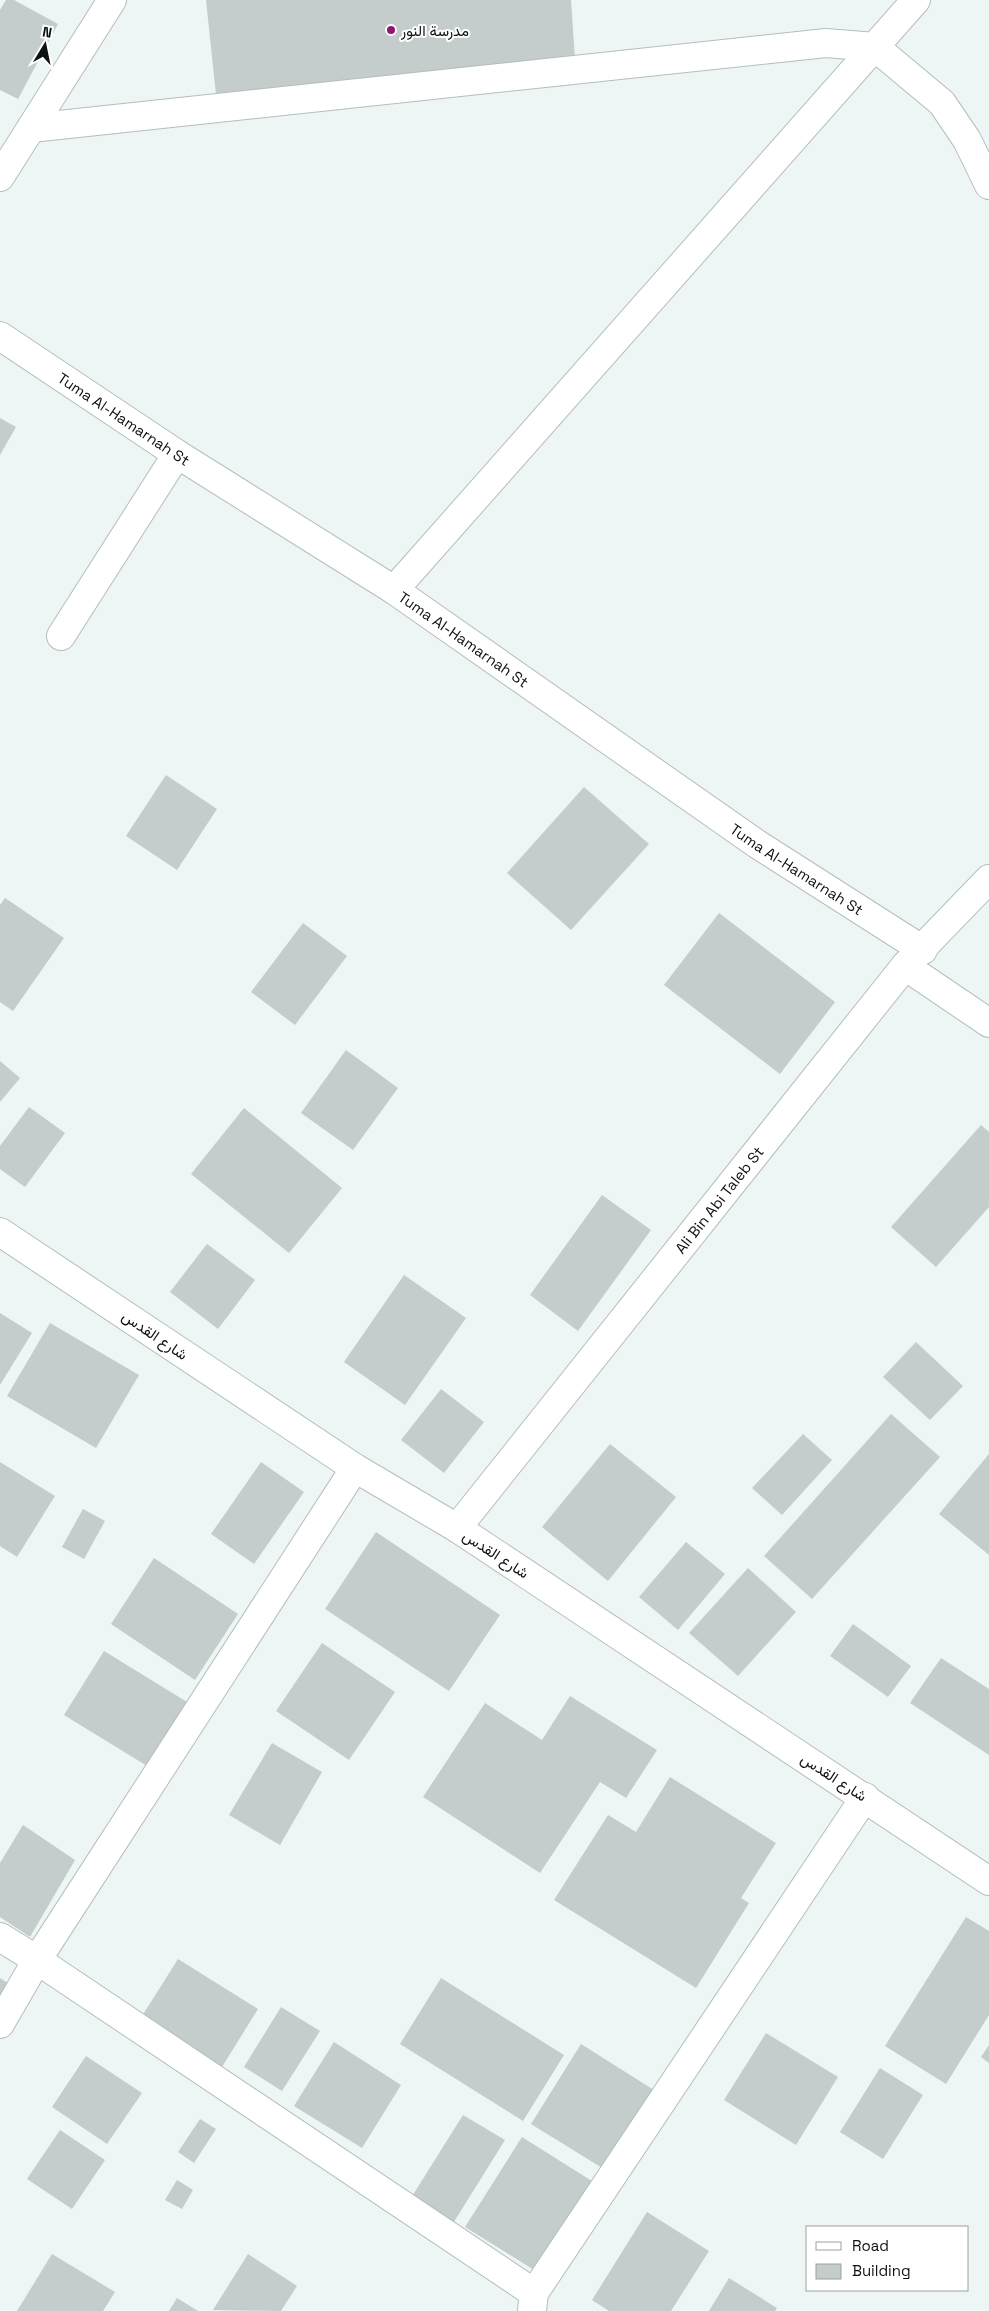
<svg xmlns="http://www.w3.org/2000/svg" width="989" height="2311" font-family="'Space Grotesk',Vazirmatn,sans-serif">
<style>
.building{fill:#c4cccc}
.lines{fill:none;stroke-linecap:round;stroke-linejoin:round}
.street-casing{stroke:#b5bdbd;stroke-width:30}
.primary-casing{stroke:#b5bdbd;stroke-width:30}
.street{stroke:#fff;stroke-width:28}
.primary{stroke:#fff;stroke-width:28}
.poi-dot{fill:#931772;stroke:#fff;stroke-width:2}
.labels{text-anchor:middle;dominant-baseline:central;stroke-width:4;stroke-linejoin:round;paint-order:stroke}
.poi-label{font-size:15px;fill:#0e1111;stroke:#fff;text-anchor:start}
.street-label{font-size:15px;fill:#0e1111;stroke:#fff}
</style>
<rect width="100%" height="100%" fill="#edf5f5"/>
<g class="building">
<path d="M6,0H14L58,24L18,99L0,90V10Z"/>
<path d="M206,0H571L575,60L216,95Z"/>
<path d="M0,418L16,427L0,455Z"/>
<path d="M166,775L217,809L177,870L126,836Z"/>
<path d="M584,787L649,844L571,930L507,873Z"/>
<path d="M5,898L64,938L13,1011L0,1002V905Z"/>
<path d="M719,913L835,1002L780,1074L664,985Z"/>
<path d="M303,923L347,956L295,1025L251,992Z"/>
<path d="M346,1050L398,1088L353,1150L301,1113Z"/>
<path d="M0,1061L20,1078L0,1102Z"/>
<path d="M29,1107L65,1133L25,1187L0,1169V1146Z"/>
<path d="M244,1108L342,1188L289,1253L191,1174Z"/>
<path d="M981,1125L989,1132V1207L936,1267L891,1227Z"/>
<path d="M602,1195L651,1230L578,1331L530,1295Z"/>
<path d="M207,1244L255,1280L218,1329L170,1292Z"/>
<path d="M404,1275L466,1318L405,1405L344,1362Z"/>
<path d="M0,1313L32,1333L0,1385Z"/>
<path d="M50,1323L139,1375L96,1448L7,1396Z"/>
<path d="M916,1342L963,1386L930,1420L883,1377Z"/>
<path d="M441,1389L484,1422L444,1473L401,1440Z"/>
<path d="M891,1414L940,1457L812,1599L764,1556Z"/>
<path d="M803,1434L832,1460L782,1515L752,1488Z"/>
<path d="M610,1444L676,1497L608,1581L542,1527Z"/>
<path d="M989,1454V1555L939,1514Z"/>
<path d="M0,1462L55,1496L17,1557L0,1546Z"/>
<path d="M261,1462L304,1492L254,1564L211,1534Z"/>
<path d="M83,1509L105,1521L84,1559L62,1547Z"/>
<path d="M376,1532L500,1615L449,1691L325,1609Z"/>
<path d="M686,1542L725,1574L678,1630L639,1597Z"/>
<path d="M154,1558L238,1614L195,1680L111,1624Z"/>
<path d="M748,1568L796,1612L738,1676L689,1633Z"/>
<path d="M853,1624L911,1666L888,1697L830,1656Z"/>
<path d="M322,1643L395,1692L349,1760L276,1711Z"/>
<path d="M104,1651L192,1705L152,1769L64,1715Z"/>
<path d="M941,1658L989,1689V1755L910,1703Z"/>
<path d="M570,1696L657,1750L626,1798L600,1782L540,1873L423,1797L485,1703L542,1740Z"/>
<path d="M272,1743L322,1772L280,1845L229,1815Z"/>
<path d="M670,1777L776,1843L741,1898L749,1903L696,1988L554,1900L608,1815L636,1832Z"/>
<path d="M23,1825L75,1860L30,1937L0,1917V1863Z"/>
<path d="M966,1917L989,1931V2015L946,2084L885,2046Z"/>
<path d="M178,1959L258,2009L222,2067L142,2016Z"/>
<path d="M0,1978L14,1987L0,2010Z"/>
<path d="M441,1978L564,2055L523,2121L400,2044Z"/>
<path d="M281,2007L320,2031L282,2091L244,2067Z"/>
<path d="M766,2033L838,2077L796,2145L724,2100Z"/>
<path d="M334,2042L401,2085L362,2148L294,2106Z"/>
<path d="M581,2044L657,2092L607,2171L531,2124Z"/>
<path d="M989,2045V2063L981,2057Z"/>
<path d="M86,2056L142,2093L107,2144L52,2107Z"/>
<path d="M880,2068L923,2095L883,2159L840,2132Z"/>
<path d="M463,2115L505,2140L452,2225L411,2198Z"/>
<path d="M200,2119L216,2129L194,2163L178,2152Z"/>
<path d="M60,2130L105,2160L72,2209L27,2179Z"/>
<path d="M522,2137L595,2183L539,2273L465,2227Z"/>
<path d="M177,2180L193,2190L182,2209L165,2200Z"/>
<path d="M647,2212L709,2251L671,2311H609L592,2300Z"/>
<path d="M52,2254L115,2292L103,2311H17Z"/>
<path d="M248,2254L297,2286L281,2311L213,2310Z"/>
<path d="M729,2278L777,2308L775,2311H709Z"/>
<path d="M177,2298L198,2311H169Z"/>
</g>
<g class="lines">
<defs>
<g id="street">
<path d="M31,128L826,43L875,47L942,103L967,140L989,185"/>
<path d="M0,177L112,0"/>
<path id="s1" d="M0,336L177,454L394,590L757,844L923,950"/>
<path d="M394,590L916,0"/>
<path d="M61,636L177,454"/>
<path d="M905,966L989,1023"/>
<path id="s2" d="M457,1528L905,966L989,879"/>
<path d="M0,1937L37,1960L534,2293"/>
<path d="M0,2024L37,1960L355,1468"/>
<path d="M532,2310L534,2293L865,1797"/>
</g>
<path id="primary" d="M0,1232L355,1468L457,1528L989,1881"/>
</defs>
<use href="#street" class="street-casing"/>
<use href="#primary" class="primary-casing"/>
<use href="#street" class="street"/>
<use href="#primary" class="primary"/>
</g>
<circle class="poi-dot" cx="391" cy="30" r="5"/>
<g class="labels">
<g class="poi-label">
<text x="401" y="30">مدرسة النور</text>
</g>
<g class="street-label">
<text stroke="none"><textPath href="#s1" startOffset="149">Tuma Al-Hamarnah St</textPath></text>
<text stroke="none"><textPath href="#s1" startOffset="554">Tuma Al-Hamarnah St</textPath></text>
<text stroke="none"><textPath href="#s1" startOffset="959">Tuma Al-Hamarnah St</textPath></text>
<text stroke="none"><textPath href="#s2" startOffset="420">Ali Bin Abi Taleb St</textPath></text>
<text transform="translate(155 1335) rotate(34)">شارع القدس</text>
<text transform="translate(496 1554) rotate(33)">شارع القدس</text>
<text transform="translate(834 1777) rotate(33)">شارع القدس</text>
</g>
</g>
<rect x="806" y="2226" width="162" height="65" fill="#ffffff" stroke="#9fa0a0"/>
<rect x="816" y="2242" width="25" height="8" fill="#ffffff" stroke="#9fa0a0"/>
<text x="852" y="2251" font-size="15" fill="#0e1111">Road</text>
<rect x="816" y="2264" width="25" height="15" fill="#c4cccc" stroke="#9fa0a0"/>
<text x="852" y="2276" font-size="15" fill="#0e1111">Building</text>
<g transform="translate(45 45) rotate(10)" stroke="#ffffff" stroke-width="4" paint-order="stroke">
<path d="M0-4L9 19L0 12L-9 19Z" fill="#0e1111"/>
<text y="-8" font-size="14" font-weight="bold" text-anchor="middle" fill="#0e1111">N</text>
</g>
</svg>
